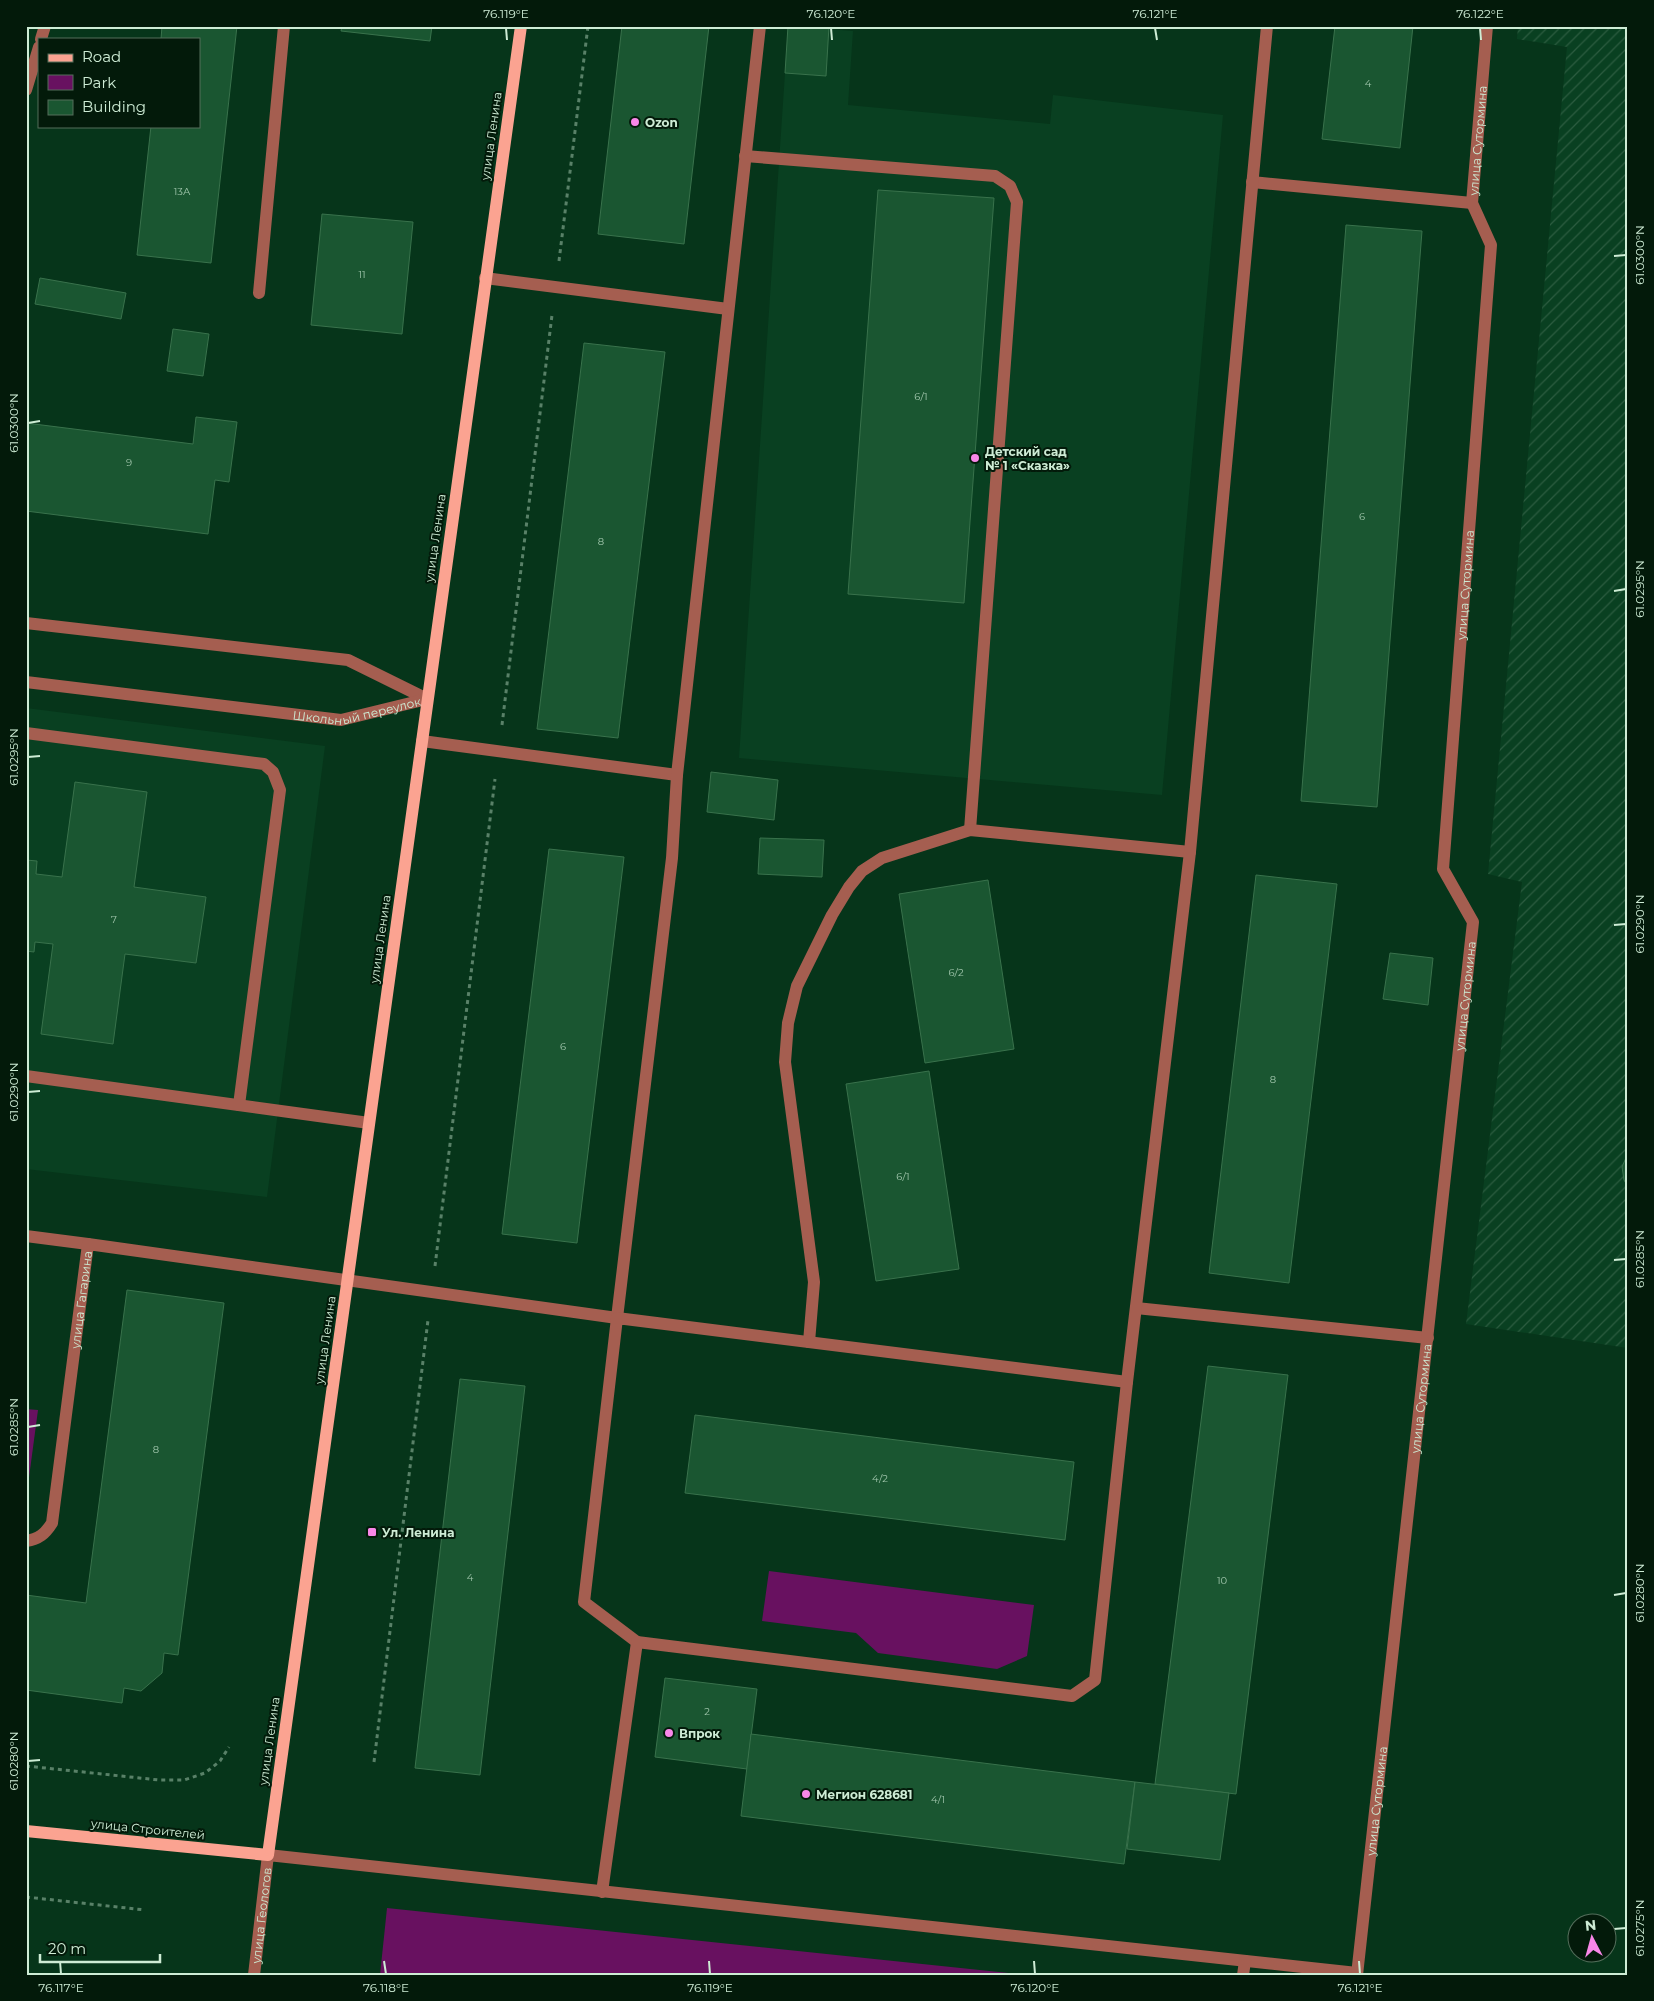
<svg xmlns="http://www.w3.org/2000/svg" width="1654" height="2001" font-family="Montserrat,sans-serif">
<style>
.built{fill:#094021}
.industrial{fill:url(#industrial-furrows)}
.green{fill:#681160}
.building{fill:#1a5631;stroke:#39724c}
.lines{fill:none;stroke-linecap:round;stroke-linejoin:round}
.path{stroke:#598168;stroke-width:3;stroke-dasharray:4 4;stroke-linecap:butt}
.minor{stroke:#a55e50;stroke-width:12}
.major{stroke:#fba391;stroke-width:12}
.ticks{fill:none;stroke:#ceecd5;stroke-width:2}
.poi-dot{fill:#f987e8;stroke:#031a0a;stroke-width:2}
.labels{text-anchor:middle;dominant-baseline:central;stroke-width:4;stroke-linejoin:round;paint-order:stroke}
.number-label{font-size:10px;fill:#a1c6ac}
.poi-label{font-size:12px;font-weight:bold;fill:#ceecd5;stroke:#031a0a;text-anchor:start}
.street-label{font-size:12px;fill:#ceecd5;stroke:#031a0a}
.neatline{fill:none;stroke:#ceecd5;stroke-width:2}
.ticks-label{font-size:12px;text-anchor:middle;fill:#ceecd5}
</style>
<defs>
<pattern id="industrial-furrows" width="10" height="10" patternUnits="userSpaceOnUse" patternTransform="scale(1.25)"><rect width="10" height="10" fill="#094021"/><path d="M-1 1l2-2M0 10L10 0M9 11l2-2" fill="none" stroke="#2c5c40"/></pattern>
</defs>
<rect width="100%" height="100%" fill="#06351a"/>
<g class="built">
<path d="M828,29L853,31L848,105L1050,124L1053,95L1223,115L1162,795L739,758L785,73L825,76Z"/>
<path d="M26,708L325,746L267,1197L26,1169Z"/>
</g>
<path class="industrial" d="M1518,26H1628V1348L1466,1324L1522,882L1488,874L1567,47L1517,39Z"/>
<g class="green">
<path d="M26,1409L38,1410L26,1500Z"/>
<path d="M769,1571L1034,1605L1027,1656L997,1669L878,1653L856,1633L762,1621Z"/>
<path d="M387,1908L1027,1975H380Z"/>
</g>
<g class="building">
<path d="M162,26H237L211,263L137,255L151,126H199V39H161Z"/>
<path d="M342,26H432L430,41L341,31Z"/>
<path d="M622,26H709L684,244L598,234Z"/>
<path d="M788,26H829L826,76L785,73Z"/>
<path d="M1335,26H1413L1400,148L1322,139Z"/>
<path d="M878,190L994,198L964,603L848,594Z"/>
<path d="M322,214L413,222L402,334L311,325Z"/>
<path d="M1346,225L1422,231L1377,807L1301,801Z"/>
<path d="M40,278L126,293L121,319L35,304Z"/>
<path d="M173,329L209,334L203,376L167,371Z"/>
<path d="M584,343L665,352L618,738L537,729Z"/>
<path d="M196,417L237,422L229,482L215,480L208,534L26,511V423L193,444Z"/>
<path d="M711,772L778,780L774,820L707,812Z"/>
<path d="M75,782L147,792L134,887L206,897L196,963L125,954L113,1044L41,1034L53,944L35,942L34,952L26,951V860L37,861L36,874L62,877Z"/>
<path d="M760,838L824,840L822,877L758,874Z"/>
<path d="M549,849L624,857L577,1243L502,1234Z"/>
<path d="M1256,875L1337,884L1289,1283L1209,1273Z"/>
<path d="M988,880L1014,1049L925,1063L899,894Z"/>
<path d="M1390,953L1433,958L1428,1005L1383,999Z"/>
<path d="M929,1071L959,1269L876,1281L846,1084Z"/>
<path d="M1628,1153V1187L1624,1180L1622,1167Z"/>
<path d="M127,1290L224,1303L178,1655L164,1653L162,1673L141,1691L124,1688L122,1703L26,1690V1595L86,1603Z"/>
<path d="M1208,1366L1288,1375L1236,1794L1155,1784Z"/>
<path d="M460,1379L525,1386L480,1775L415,1768Z"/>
<path d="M695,1415L1074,1462L1065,1540L685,1493Z"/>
<path d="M665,1678L757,1689L747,1769L655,1757Z"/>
<path d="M751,1734L1135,1782L1124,1864L741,1816Z"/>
<path d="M1135,1782L1229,1793L1220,1860L1127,1849Z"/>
</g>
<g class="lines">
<g class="path">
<path d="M559,261L588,26"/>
<path d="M502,725L552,315"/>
<path d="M435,1266L495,779"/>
<path d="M374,1762L428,1320"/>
<path d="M26,1766L159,1780H184L205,1773L220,1761L229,1747"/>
<path d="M26,1897L145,1910"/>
</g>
<g class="minor">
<path d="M41,39L45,26"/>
<path d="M26,90L39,47"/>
<path d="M745,156L995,176L1010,186L1017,202L970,830"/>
<path d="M1252,182L1472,203"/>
<path d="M485,278L728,309"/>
<path d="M259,293L284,26"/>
<path d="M26,623L348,660L427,699"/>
<path id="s1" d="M26,682L341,720L427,699"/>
<path d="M26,733L264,764L273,772L280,790L239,1105"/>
<path d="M422,741L677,775"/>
<path d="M26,1076L369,1123"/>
<path d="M26,1236L88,1244"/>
<path d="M1136,1308L1428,1338"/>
<path d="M809,1342L814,1282L785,1062L788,1023L797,986L832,915L849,887L862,871L882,858L970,830L1190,852"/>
<path id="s2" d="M26,1541C39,1539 45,1534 52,1523L88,1244L617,1318L672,858L677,775L760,26"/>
<path d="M637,1642L584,1602L617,1318L1127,1382"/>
<path d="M602,1892L637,1642L1072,1696L1095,1680L1127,1382L1190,852L1267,26"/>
<path id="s3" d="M254,1975L268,1855L1357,1973"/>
<path d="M1243,1975L1245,1961"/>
<path id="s4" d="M1357,1975L1473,922L1443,869L1491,245L1472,203L1487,26"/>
</g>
<path class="major" d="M26,1831L268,1855L521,26"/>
</g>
<path class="ticks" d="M506,28L507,40M831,28L832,40M1155,28L1157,40M1480,28L1481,40M1614,256L1626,255M28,423L40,421M1614,591L1626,589M28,757L40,756M1614,925L1626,924M28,1092L40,1091M1614,1260L1626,1259M28,1427L40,1425M1614,1595L1626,1593M28,1761L40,1760M1614,1929L1626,1928M60,1961L61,1974M384,1961L386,1974M709,1961L710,1974M1034,1961L1035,1974M1359,1961L1360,1974"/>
<g class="poi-dot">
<circle cx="635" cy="122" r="5"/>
<circle cx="975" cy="458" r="5"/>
<rect x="367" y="1527" width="10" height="10" rx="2.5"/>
<circle cx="669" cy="1733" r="5"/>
<circle cx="806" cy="1794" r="5"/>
</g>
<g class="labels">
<g class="number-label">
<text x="1368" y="83">4</text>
<text x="182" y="191">13А</text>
<text x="362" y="274">11</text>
<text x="921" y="396">6/1</text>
<text x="129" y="462">9</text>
<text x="1362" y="516">6</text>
<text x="601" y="541">8</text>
<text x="114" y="919">7</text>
<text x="956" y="972">6/2</text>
<text x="563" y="1046">6</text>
<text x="1273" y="1079">8</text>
<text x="903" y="1176">6/1</text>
<text x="156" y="1449">8</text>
<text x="880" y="1478">4/2</text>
<text x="470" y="1577">4</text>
<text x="1222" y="1580">10</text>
<text x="707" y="1711">2</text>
<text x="938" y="1799">4/1</text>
</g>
<g class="poi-label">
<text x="645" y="122">Ozon</text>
<text x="985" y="451">Детский сад<tspan x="985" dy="14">№ 1 «Сказка»</tspan></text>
<text x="382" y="1532">Ул. Ленина</text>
<text x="679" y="1733">Впрок</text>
<text x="816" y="1794">Мегион 628681</text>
</g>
<g class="street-label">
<text transform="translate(491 136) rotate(-82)">улица Ленина</text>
<text stroke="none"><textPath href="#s4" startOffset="1855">улица Сутормина</textPath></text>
<text transform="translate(435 538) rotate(-82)">улица Ленина</text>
<text stroke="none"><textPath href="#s4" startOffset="1405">улица Сутормина</textPath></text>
<text stroke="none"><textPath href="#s1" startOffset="334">Школьный переулок</textPath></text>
<text transform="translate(380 939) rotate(-82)">улица Ленина</text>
<text stroke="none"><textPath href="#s4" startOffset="985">улица Сутормина</textPath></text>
<text stroke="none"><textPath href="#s2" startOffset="258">улица Гагарина</textPath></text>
<text transform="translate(325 1340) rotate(-82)">улица Ленина</text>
<text stroke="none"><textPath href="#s4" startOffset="580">улица Сутормина</textPath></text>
<text transform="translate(269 1741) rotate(-82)">улица Ленина</text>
<text stroke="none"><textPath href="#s4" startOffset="175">улица Сутормина</textPath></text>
<text transform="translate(148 1829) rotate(6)">улица Строителей</text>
<text stroke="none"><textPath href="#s3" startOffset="60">улица Геологов</textPath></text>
</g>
</g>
<rect width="1654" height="2001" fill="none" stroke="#031a0a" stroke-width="55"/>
<rect x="38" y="38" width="162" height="90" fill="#031a0a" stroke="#546e5b"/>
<rect x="48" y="54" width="25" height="8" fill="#fba391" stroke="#546e5b"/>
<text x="82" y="62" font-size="15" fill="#ceecd5">Road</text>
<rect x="48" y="75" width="25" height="15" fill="#681160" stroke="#546e5b"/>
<text x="82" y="88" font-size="15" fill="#ceecd5">Park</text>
<rect x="48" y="100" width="25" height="15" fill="#1a5631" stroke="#546e5b"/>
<text x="82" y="112" font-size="15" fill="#ceecd5">Building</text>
<g transform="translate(1592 1938) rotate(354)"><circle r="24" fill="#031a0a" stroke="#546e5b"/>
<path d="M0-4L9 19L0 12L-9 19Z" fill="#f987e8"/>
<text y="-8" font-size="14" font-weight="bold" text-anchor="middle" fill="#ceecd5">N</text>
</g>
<path d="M40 1954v8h120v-8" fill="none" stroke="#ceecd5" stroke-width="2.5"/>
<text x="48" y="1954" font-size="15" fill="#ceecd5" stroke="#031a0a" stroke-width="4" paint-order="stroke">20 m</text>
<rect x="28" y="28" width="1598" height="1946" class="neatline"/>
<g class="ticks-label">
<text x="506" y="18">76.119°E</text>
<text x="831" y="18">76.120°E</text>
<text x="1155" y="18">76.121°E</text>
<text x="1480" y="18">76.122°E</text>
<text transform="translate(1640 255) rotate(-90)" y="4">61.0300°N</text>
<text transform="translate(14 423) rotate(-90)" y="4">61.0300°N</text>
<text transform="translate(1640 589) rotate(-90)" y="4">61.0295°N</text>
<text transform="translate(14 757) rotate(-90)" y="4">61.0295°N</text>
<text transform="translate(1640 924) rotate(-90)" y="4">61.0290°N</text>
<text transform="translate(14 1092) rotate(-90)" y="4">61.0290°N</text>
<text transform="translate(1640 1259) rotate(-90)" y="4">61.0285°N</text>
<text transform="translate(14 1427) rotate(-90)" y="4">61.0285°N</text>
<text transform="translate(1640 1593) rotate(-90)" y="4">61.0280°N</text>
<text transform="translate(14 1761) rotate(-90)" y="4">61.0280°N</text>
<text transform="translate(1640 1928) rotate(-90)" y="4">61.0275°N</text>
<text x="61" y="1992">76.117°E</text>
<text x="386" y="1992">76.118°E</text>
<text x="710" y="1992">76.119°E</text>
<text x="1035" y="1992">76.120°E</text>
<text x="1360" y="1992">76.121°E</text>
</g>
</svg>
